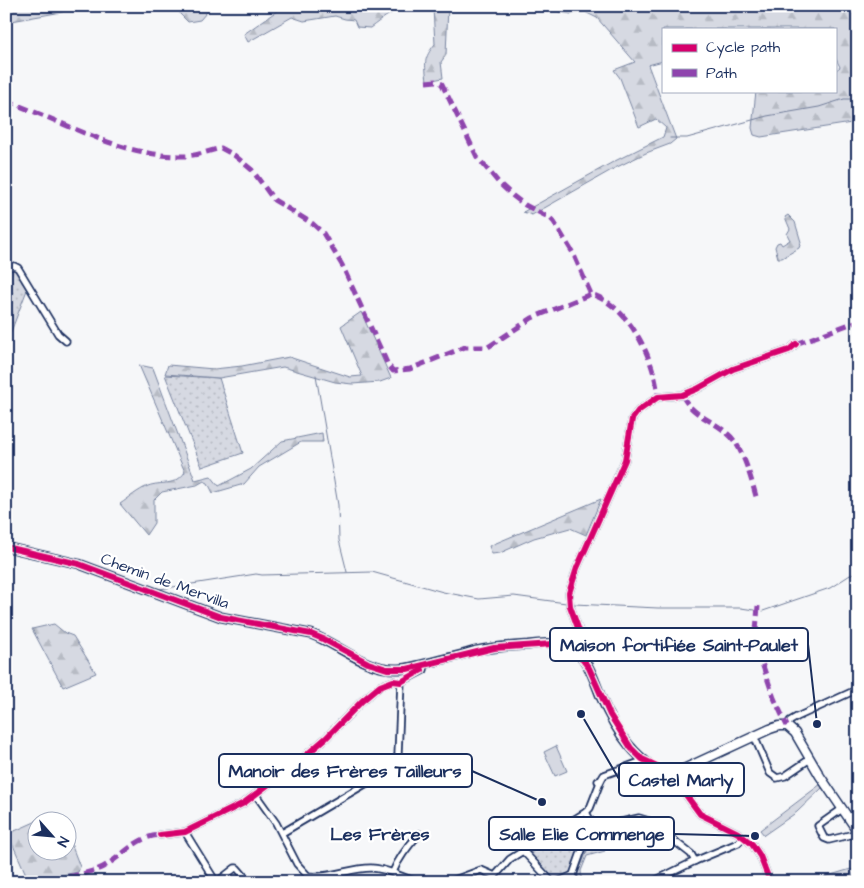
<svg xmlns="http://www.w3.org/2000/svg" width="864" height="888" font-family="'Architects Daughter',sans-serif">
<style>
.grass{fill:url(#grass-dots);stroke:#7884a0}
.forest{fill:url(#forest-firs);stroke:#7884a0}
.green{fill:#d6d9e2;stroke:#7884a0}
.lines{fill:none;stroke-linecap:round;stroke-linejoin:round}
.stream{stroke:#707c99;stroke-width:1}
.street-casing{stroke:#1b2f5e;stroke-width:9}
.secondary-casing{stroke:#1b2f5e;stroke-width:11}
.street{stroke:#fff;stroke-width:5.5}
.secondary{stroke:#fff;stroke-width:8}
.quiet{stroke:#8e44ad;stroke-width:5;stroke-dasharray:10 5;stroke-linecap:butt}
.cycleway-casing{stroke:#fff;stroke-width:9}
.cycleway{stroke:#d6006c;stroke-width:6}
.labels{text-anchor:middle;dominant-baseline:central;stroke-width:4.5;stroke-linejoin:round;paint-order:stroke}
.street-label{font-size:16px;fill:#1b2f5e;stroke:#fff}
.neighbourhood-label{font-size:18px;font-weight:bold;fill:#1b2f5e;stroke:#fff}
.leader{fill:none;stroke:#1b2f5e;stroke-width:2}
.callout-dot{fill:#1b2f5e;stroke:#fff;stroke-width:2}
.callout{fill:#fff;stroke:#1b2f5e;stroke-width:2}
.callout-label{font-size:18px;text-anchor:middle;font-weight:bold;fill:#1b2f5e}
</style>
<defs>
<pattern id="grass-dots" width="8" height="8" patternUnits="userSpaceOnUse" patternTransform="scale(1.25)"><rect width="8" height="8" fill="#d6d9e2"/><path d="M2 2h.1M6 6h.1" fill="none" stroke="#b7bbc4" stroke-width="1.8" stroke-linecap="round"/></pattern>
<pattern id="forest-firs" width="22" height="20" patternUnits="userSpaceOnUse" patternTransform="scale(1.25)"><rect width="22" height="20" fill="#d6d9e2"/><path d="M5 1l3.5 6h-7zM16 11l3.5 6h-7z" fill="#b7bbc4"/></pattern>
</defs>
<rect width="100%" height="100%" fill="#f6f7f9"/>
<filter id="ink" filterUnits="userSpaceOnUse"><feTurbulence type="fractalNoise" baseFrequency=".02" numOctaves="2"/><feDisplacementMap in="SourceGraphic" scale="10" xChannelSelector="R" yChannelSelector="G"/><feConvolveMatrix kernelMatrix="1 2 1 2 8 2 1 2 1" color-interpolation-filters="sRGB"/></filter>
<g filter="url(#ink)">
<g class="grass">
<path d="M14,267L18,269L17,271L27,290L7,342L6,311L11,299L6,289V269Z"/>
<path d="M165,375L219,378L243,453L202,467Z"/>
<path d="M580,818L587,820L590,826L571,872L559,878H551L531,857V849L554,834L557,835L568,828V825Z"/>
<path d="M602,831L605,851L587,856L581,871L582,882H578V873L593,836Z"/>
</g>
<g class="forest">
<path d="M6,6H79L62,12L6,22Z"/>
<path d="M180,6H212L200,20L188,22L180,14Z"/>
<path d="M284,6H448L446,55L441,62L443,78L427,81C425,63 423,59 435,44L433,8C402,4 394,10 370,28L357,27L354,20L345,19L335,16L304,21L292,17L248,42L244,34Z"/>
<path d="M528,6H858V122L761,137L754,135L752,128L756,91H835V71L840,67L835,57V29H663V61L648,65L676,139L670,144L646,153L615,168L532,215L523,212L613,162L663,137L666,128L656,119L639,127L620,78L614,70L635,62L597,18L585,12L571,14Z"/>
<path d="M788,215L795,222L801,242L799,248L782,258H778L775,247L777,243L780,242L782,245L790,240L787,234L790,229L785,217Z"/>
<path d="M361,312L391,378L380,382L352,384L335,382L283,367L219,378L165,374L168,365L214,369L242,366L289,357L350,377L362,376L341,326Z"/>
<path d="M139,365L153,368L195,480L211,476L219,486L251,469L282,441L322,433L323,442H301L259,467L244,484L213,493L208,483L204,481L197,485L162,492L154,500V523L146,535L120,504C129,498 138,490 148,486C161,481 175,487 185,472Z"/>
<path d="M601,499L586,535L570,528L534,538L500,553L492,554L489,546Z"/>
<path d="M54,624L65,633L73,636L96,673L63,687L32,629Z"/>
<path d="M37,821L38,850H68V836L80,867L78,872L29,881L8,834Z"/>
</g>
<g class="green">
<path d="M556,746L567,771L555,776L544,752Z"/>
<path d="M821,784L823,787L797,812L764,835L760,830Z"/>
<path d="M851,869L854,882H826L824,877Z"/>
</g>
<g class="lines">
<g class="stream">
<path d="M850,6L858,10"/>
<path d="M670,138H687L767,116L819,107L844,99H858"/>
<path d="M316,375L338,505L339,540L347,572"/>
<path d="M160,589L256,574L262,575L372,572L443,592L479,599L514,596L566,603"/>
<path d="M574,604L658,608H741L754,610"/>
<path d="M763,611L830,588L858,570"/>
</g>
<defs>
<g id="street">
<path d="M6,268L14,266L18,268L58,334L66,341"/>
<path d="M585,661L586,650L570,606L569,593L577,568L625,460L632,419L638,411L658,397L682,395L697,389L733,369L789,350L796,344"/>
<path d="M787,726L790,721L797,717L858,689"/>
<path d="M754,736L770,773L777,778L785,776L810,759"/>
<path d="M672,773V776L700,814L738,833L752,844L760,856L770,882"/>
<path d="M598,781L601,780L604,775L640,762L642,759"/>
<path d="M256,795L276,823L297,864L308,876C329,879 350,868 371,868C389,868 404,880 421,882"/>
<path d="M842,809L818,826L824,838L829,840L858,833"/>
<path d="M586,812L594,828"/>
<path d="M594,828L639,818L649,821L691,854L695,861"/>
<path d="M185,832L216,882"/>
<path d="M282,833L389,770L398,755L401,682"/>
<path d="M160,835L185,832L244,803L304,757L326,738L362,701L380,686L393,681L401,682L424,670L425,664"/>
<path d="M524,852L552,882"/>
<path d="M393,872C399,857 408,846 419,834"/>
<path d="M217,882L235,868H237L244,876L243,879L239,882"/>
<path d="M449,882L481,870L495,876"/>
<path d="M492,882L495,876L510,859L586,812L590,808L601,780"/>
<path d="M557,882L573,875"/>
<path d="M575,882L573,875L583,847L594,828"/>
<path d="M652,882L695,861L738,843L744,837"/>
</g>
<path id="secondary" d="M6,547L79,564L221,617L311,634C340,645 365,670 398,669C407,669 415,666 424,664C441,660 458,656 475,651C493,647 510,646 528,645C541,643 557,642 569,647C588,656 594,680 601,697C613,726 639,771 675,773L770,729L779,726H787L795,733L820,776L858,832"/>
</defs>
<use href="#street" class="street-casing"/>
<use href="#secondary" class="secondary-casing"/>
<use href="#street" class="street"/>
<use href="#secondary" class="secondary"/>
<g class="quiet">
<path d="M426,82L437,81L442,84L477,157L499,183L513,196L525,205L550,218L554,222L573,253L591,294"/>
<path d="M6,101C64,121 121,157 183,156C196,156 209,151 221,148L234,155L252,170L274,200L313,224L323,233L342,265L388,365L393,371L410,369L465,347H488L532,318L591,294C629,306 655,359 658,397"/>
<path d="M796,344L858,321"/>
<path d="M682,395C693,417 712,419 728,434C743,446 752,482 757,500"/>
<path d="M758,606L755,643L774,698L787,726"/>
<path d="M39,882C55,879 90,874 103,867C123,856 137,836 160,835"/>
</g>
<defs>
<g id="cycleway">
<path d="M6,547L79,564L221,617L311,634L323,639L368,663L387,669H407L494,648L552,644L567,646L576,651L589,668L610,715L631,748L642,759L672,773V776L700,814L738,833L752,844L760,856L770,882"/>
<path d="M585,661L586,650L570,606L569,593L577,568L625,460L632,419L638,411L658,397L682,395L697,389L733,369L789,350L796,344"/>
<path d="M160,835L185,832L244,803L304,757L326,738L362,701L380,686L393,681L401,682L422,670"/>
</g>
</defs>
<use href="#cycleway" class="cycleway-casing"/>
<use href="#cycleway" class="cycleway"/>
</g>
</g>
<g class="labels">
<g class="street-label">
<text transform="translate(165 581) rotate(20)">Chemin de Mervilla</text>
</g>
<g class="neighbourhood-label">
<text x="380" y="834">Les Frères</text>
</g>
</g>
<path class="leader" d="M817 724L808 644M542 802L472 771M581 714L619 779M755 836L674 834"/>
<g class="callout-dot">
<circle cx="817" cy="724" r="5"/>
<circle cx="542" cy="802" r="5"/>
<circle cx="581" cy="714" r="5"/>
<circle cx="755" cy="836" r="5"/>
</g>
<g class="callout">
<rect x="550" y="628" width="258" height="33" rx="5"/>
<rect x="219" y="754" width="253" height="33" rx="5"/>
<rect x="619" y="763" width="125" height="33" rx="5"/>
<rect x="489" y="817" width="185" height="33" rx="5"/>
</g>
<g class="callout-label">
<text x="679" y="651">Maison fortifiée Saint-Paulet</text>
<text x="345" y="777">Manoir des Frères Tailleurs</text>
<text x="681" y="786">Castel Marly</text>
<text x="582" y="840">Salle Elie Commenge</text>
</g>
<rect width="864" height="888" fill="none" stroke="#fff" stroke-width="25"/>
<rect x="12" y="12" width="839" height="863" fill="none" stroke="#1b2f5e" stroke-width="2" filter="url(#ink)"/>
<rect x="662" y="28" width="175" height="65" fill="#ffffff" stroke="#a4acbf"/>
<rect x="672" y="44" width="25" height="8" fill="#d6006c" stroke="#a4acbf"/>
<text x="706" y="52" font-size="15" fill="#1b2f5e">Cycle path</text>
<rect x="672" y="69" width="25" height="8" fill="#8e44ad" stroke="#a4acbf"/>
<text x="706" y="78" font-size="15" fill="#1b2f5e">Path</text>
<g transform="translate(52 836) rotate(117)"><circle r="24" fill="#ffffff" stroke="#a4acbf"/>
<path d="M0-4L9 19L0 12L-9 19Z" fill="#1b2f5e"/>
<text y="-8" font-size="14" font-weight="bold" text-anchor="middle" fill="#1b2f5e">N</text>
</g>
</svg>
